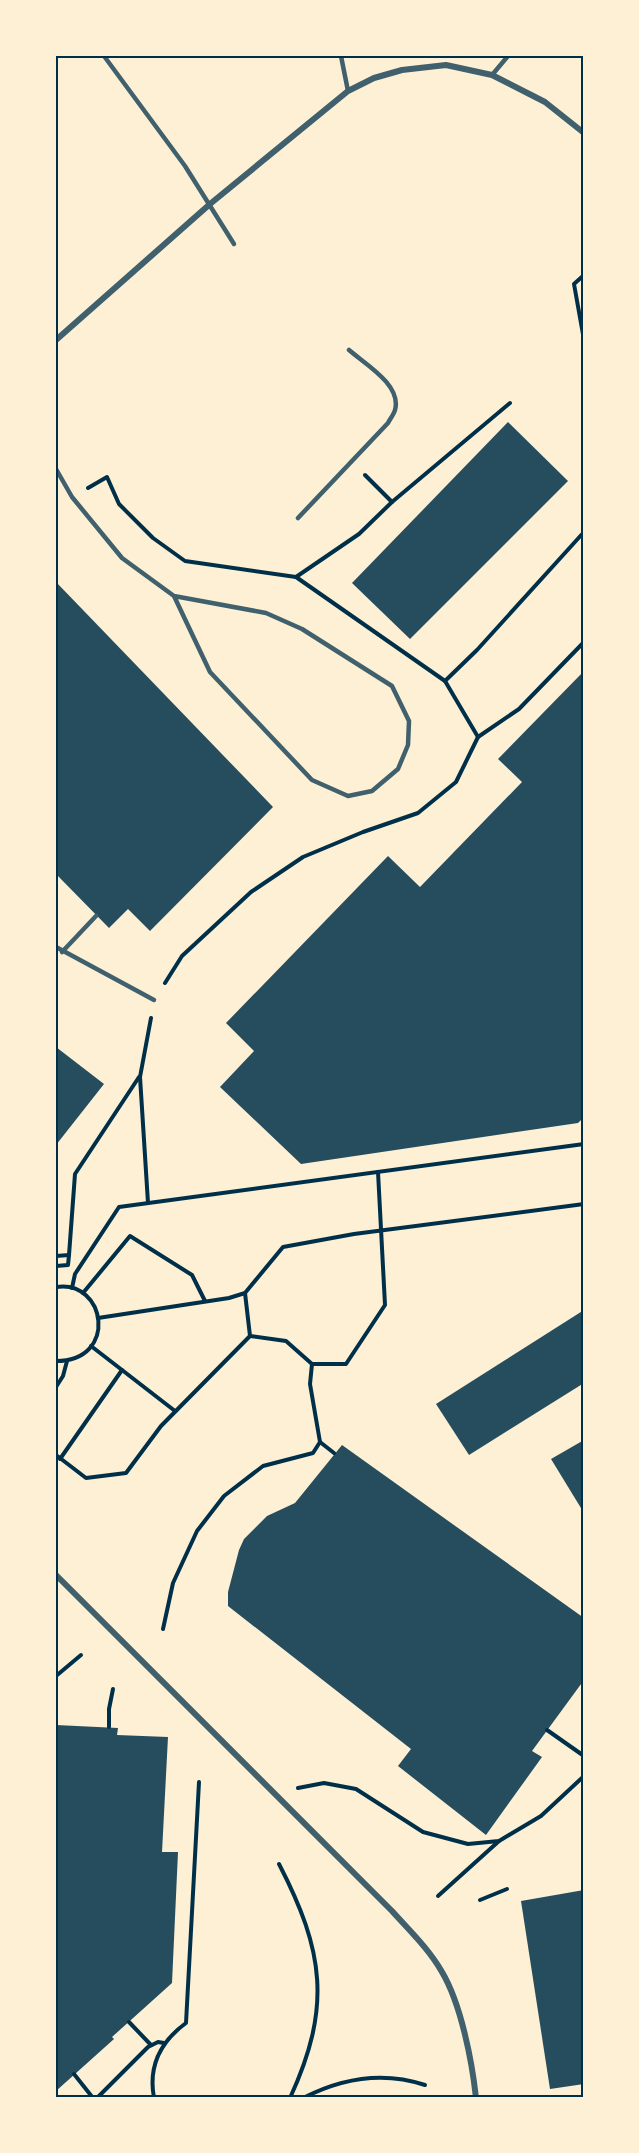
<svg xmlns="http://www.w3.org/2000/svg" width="639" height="2153" font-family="'Roboto Condensed',sans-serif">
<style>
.building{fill:#264d5e}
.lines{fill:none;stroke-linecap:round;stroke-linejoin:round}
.path{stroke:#003049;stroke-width:4}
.service{stroke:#3f606c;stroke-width:4.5}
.minor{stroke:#3f606c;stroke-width:6}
.neatline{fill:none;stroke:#003049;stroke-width:2}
</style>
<rect width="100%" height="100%" fill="#fdf0d5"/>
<g class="building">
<path d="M508,422L568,481L410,639L352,583Z"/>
<path d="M56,582L273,807L150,931L128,909L109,928L56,874Z"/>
<path d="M584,671V1117L578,1123L301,1164L220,1087L254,1051L226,1023L388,856L420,887L522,782L498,759Z"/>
<path d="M56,1047L104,1084L56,1145Z"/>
<path d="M584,1310V1383L469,1455L436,1404Z"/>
<path d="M584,1440V1513L551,1459Z"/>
<path d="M342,1445L584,1618V1680L532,1751L542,1757L486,1835L398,1766L411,1749L228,1606V1592L239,1550L244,1539L267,1516L295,1503Z"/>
<path d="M56,1725L118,1728L117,1735L168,1737L162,1852H178L172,1983L112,2037L114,2039L56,2091Z"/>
<path d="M584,1890V2084L550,2089L521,1901Z"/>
</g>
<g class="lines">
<g class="path">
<path d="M584,275L574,284L584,340"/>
<path d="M365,475L392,502"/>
<path d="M88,488L107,477L119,504L153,538L185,561L296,577L445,681L478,737"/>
<path d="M296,577L359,534L392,502L510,403"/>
<path d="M445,681L477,650L584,532"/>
<path d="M165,983L182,956L251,892L303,857L363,832L418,813L456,782L478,737L519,709L584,642"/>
<path d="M148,1203L140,1077L151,1018"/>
<path d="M56,1256L69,1255L75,1174L139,1077"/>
<path d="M56,1266L68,1265L69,1255"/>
<path d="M56,1287C106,1279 119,1361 56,1361"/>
<path d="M72,1288L75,1274L119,1207L584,1144"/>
<path d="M83,1293L130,1236L192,1275L205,1301"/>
<path d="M98,1318L229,1298L245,1293L283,1247L354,1234L584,1204"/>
<path d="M250,1336L286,1341L312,1364"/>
<path d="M91,1346L175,1411"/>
<path d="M56,1387L63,1376L67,1361"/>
<path d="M334,1453L320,1442L310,1384L312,1364H346L385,1305L378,1172"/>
<path d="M56,1455L86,1478L126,1473L161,1426L250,1336L245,1293"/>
<path d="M60,1459L122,1370"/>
<path d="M163,1629L173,1583L197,1531L224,1496L263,1466L313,1453L320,1442"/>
<path d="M56,1676L81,1655"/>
<path d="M109,1727V1709L113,1689"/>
<path d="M547,1730L584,1756"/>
<path d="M298,1788L324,1783L356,1789L423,1832L468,1844L499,1841L541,1816L584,1776"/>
<path d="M279,1864C324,1951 332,2007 290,2098"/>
<path d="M438,1896L499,1841"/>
<path d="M480,1900L507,1889"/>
<path d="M129,2022L151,2045"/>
<path d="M74,2074L93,2098"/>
<path d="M97,2098L148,2047L158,2042L164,2043"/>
<path d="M154,2098C148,2066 160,2042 186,2023L199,1782"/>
<path d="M303,2098C342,2078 383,2071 425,2085"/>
</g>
<g class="service">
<path d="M104,56L185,166L234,244"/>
<path d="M341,56L348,91"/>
<path d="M492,75L508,56"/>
<path d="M56,469L72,497L122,558L174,596L266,613L302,629L392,686L409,721L408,745L398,769L372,791L348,796L312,780L210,672L174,596"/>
<path d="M298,518L388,423C390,419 394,414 395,410C402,385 365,364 349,350"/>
<path d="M56,947L154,1000"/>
<path d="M62,952L96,916"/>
</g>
<g class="minor">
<path d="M56,340L210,204L348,91L374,78L402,70L446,65L492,75L545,102L584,133"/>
<path d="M56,1575L392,1911C409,1930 429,1949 442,1972C461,2004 472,2061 476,2098"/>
</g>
</g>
<rect width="639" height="2153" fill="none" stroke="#fdf0d5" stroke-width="114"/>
<rect x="57" y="57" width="525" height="2039" class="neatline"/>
</svg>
